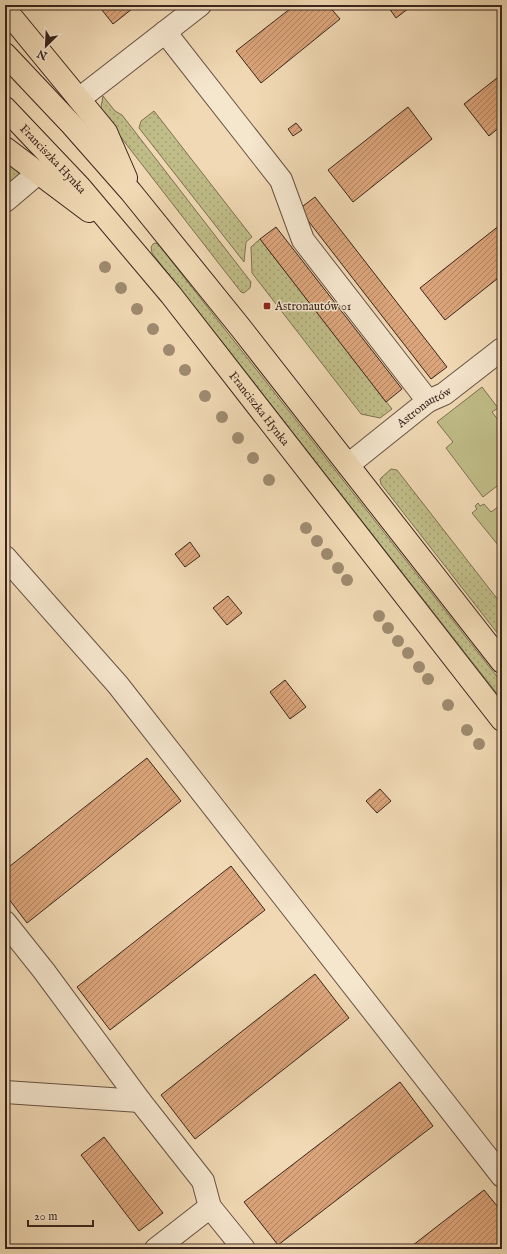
<svg xmlns="http://www.w3.org/2000/svg" width="507" height="1254" font-family="'IM FELL English',serif">
<style>
.grass{fill:url(#grass-dots);stroke:#7d7152}
.park{fill:#c0bd88;stroke:#7d7152}
.building{fill:url(#building-hatch);stroke:#3a251d}
.lines{fill:none;stroke-linecap:round;stroke-linejoin:round}
.minor-casing{stroke:#685243;stroke-width:24}
.major-casing{stroke:#3a251d;stroke-width:24}
.minor{stroke:#f5e6ce;stroke-width:22}
.major{stroke:#f0d9b4;stroke-width:22}
.tree{fill:#9f8b70}
.poi-dot{fill:#8f2418;stroke:#f5e6ce;stroke-width:1.5}
.labels{text-anchor:middle;dominant-baseline:central;stroke-width:3;stroke-linejoin:round;paint-order:stroke}
.street-label{font-size:12px;fill:#3a251d;stroke:#f5e6ce}
.poi-label{font-size:12px;fill:#3a251d;stroke:#f5e6ce;text-anchor:start}
</style>
<defs>
<pattern id="grass-dots" width="8" height="8" patternUnits="userSpaceOnUse"><rect width="8" height="8" fill="#c0bd88"/><path d="M2 2h.1M6 6h.1" fill="none" stroke="#a6a275" stroke-width="1.8" stroke-linecap="round"/></pattern>
<pattern id="building-hatch" width="6" height="6" patternUnits="userSpaceOnUse"><rect width="6" height="6" fill="#dca57b"/><path d="M-1 1l2-2M0 6l6-6M5 7l2-2" fill="none" stroke="#b38664"/></pattern>
</defs>
<rect width="100%" height="100%" fill="#f0d9b4"/>
<filter id="stains"><feTurbulence type="fractalNoise" baseFrequency=".005" numOctaves="4"/><feColorMatrix values="0 0 0 0 .2 0 0 0 0 .09 0 0 0 0 .02 0 0 0 .5 -.17"/></filter>
<radialGradient id="worn" r=".72"><stop offset=".6" stop-color="#630" stop-opacity="0"/><stop offset="1" stop-color="#630" stop-opacity=".3"/></radialGradient>
<g class="grass">
<path d="M103,96L115,111L122,115L251,282L250,288L244,293L241,292L102,113L101,107Z"/>
<path d="M154,111L252,237L246,242L244,262L139,128L141,121Z"/>
<path d="M5,161L19,171V176L5,189Z"/>
<path d="M260,239L392,409L380,418L361,414L252,273L251,247Z"/>
<path d="M155,243L158,244L502,683V700L152,253L151,247L153,244Z"/>
<path d="M391,469L397,470L502,605V639L381,484L380,479Z"/>
</g>
<g class="park">
<path d="M482,387L498,408L492,412L502,425V482L483,497L446,448L453,442L437,422Z"/>
<path d="M478,503L480,506L484,504L491,512L502,504V550L472,513L477,509L475,506Z"/>
</g>
<g class="building">
<path d="M98,5H137L113,24Z"/>
<path d="M295,5H328L340,19L261,83L236,51Z"/>
<path d="M387,5H413L396,18Z"/>
<path d="M502,74V125L489,136L464,104Z"/>
<path d="M408,107L432,139L353,202L328,170Z"/>
<path d="M296,123L302,130L293,136L288,129Z"/>
<path d="M315,197L447,367L431,379L299,209Z"/>
<path d="M500,225L502,227V275L445,320L420,288Z"/>
<path d="M276,227L402,389L386,402L260,239Z"/>
<path d="M190,542L200,556L185,567L175,554Z"/>
<path d="M228,596L242,613L227,625L213,608Z"/>
<path d="M285,680L306,707L290,719L270,692Z"/>
<path d="M147,758L181,801L27,923L5,894V870Z"/>
<path d="M380,789L391,801L377,813L366,801Z"/>
<path d="M231,866L265,910L110,1030L77,987Z"/>
<path d="M315,974L349,1018L195,1139L161,1095Z"/>
<path d="M400,1082L433,1126L278,1245L244,1202Z"/>
<path d="M104,1137L163,1213L139,1231L81,1155Z"/>
<path d="M484,1190L502,1212V1245L497,1249H408Z"/>
</g>
<g class="lines">
<defs>
<g id="minor">
<path d="M165,32L281,180L303,240L428,401"/>
<path d="M79,99L200,5"/>
<path d="M5,201L38,173"/>
<path id="s1" d="M348,465L428,401L444,394L502,349"/>
<path d="M5,557L118,685L502,1176"/>
<path d="M5,922L44,971L140,1101L203,1181L210,1207L244,1249"/>
<path d="M5,1092L140,1101"/>
<path d="M156,1249L210,1207"/>
</g>
<g id="major">
<path d="M5,9L106,132L126,178"/>
<path d="M5,54L72,125L131,192L240,327L502,662"/>
<path id="s2" d="M5,108L80,187L171,295L502,720"/>
<path d="M5,148L89,211"/>
</g>
</defs>
<use href="#minor" class="minor-casing"/>
<use href="#major" class="major-casing"/>
<use href="#minor" class="minor"/>
<use href="#major" class="major"/>
</g>
<g class="tree">
<circle cx="105" cy="267" r="6"/>
<circle cx="121" cy="288" r="6"/>
<circle cx="137" cy="309" r="6"/>
<circle cx="153" cy="329" r="6"/>
<circle cx="169" cy="350" r="6"/>
<circle cx="185" cy="370" r="6"/>
<circle cx="205" cy="396" r="6"/>
<circle cx="222" cy="417" r="6"/>
<circle cx="238" cy="438" r="6"/>
<circle cx="253" cy="458" r="6"/>
<circle cx="269" cy="480" r="6"/>
<circle cx="306" cy="528" r="6"/>
<circle cx="317" cy="541" r="6"/>
<circle cx="327" cy="554" r="6"/>
<circle cx="338" cy="568" r="6"/>
<circle cx="347" cy="580" r="6"/>
<circle cx="379" cy="616" r="6"/>
<circle cx="388" cy="628" r="6"/>
<circle cx="398" cy="641" r="6"/>
<circle cx="408" cy="653" r="6"/>
<circle cx="419" cy="667" r="6"/>
<circle cx="428" cy="679" r="6"/>
<circle cx="448" cy="705" r="6"/>
<circle cx="467" cy="730" r="6"/>
<circle cx="479" cy="744" r="6"/>
</g>
<rect class="poi-dot" x="263" y="302" width="8" height="8" rx="2"/>
<g class="labels">
<g class="street-label">
<text stroke="none"><textPath href="#s2" startOffset="70">Franciszka Hynka</textPath></text>
<text stroke="none"><textPath href="#s1" startOffset="96">Astronautów</textPath></text>
<text stroke="none"><textPath href="#s2" startOffset="394">Franciszka Hynka</textPath></text>
</g>
<g class="poi-label">
<text x="275" y="306">Astronautów 01</text>
</g>
</g>
<rect width="507" height="1254" fill="none" stroke="#f0d9b4" stroke-width="20"/>
<rect x="6" y="6" width="495" height="1242" fill="none" stroke="#3a251d" stroke-width="2"/>
<rect x="10" y="10" width="487" height="1234" fill="none" stroke="#3a251d"/>
<g transform="translate(46 46) rotate(204)" stroke="#f5e6ce" stroke-width="3" paint-order="stroke">
<path d="M0-3L7 15L0 10L-7 15Z" fill="#3a251d"/>
<text y="-6" font-size="11" font-weight="bold" text-anchor="middle" fill="#3a251d">N</text>
</g>
<path d="M28 1220v6h65v-6" fill="none" stroke="#3a251d" stroke-width="2"/>
<text x="34" y="1220" font-size="12" fill="#3a251d" stroke="#f5e6ce" stroke-width="3" paint-order="stroke">20 m</text>
<rect width="100%" height="100%" filter="url(#stains)"/>
<rect width="100%" height="100%" fill="url(#worn)"/>
</svg>
